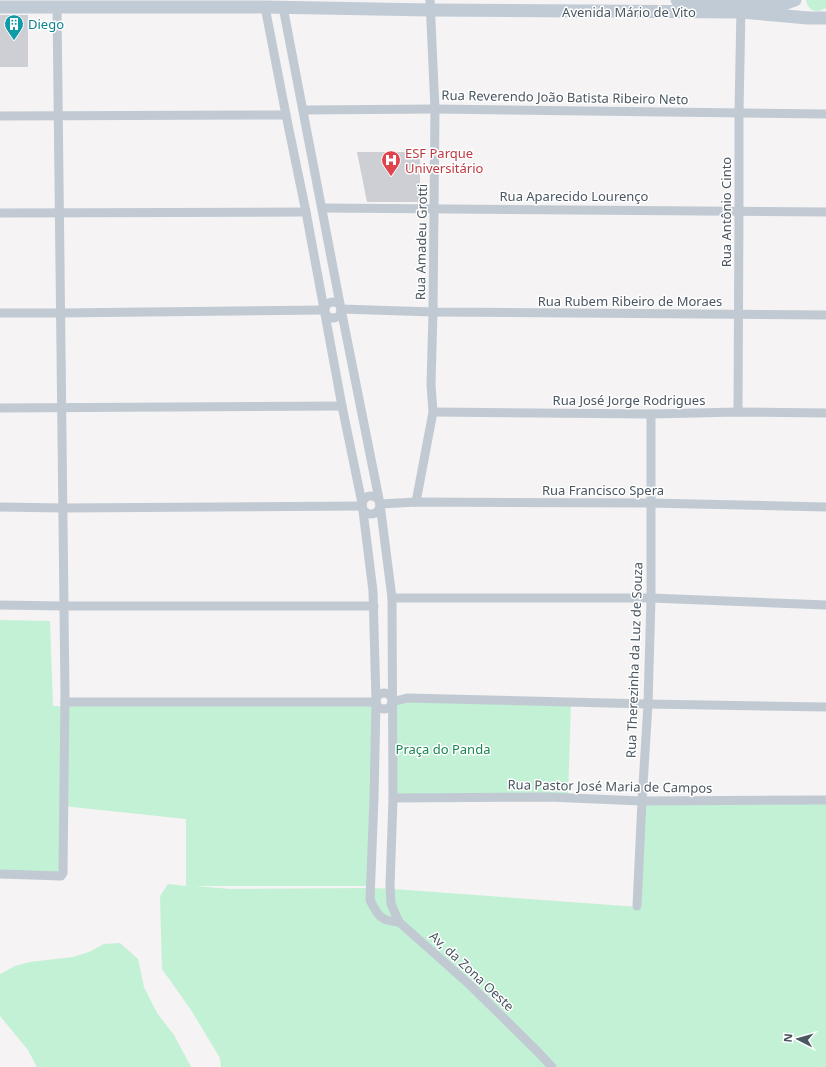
<svg xmlns="http://www.w3.org/2000/svg" width="826" height="1067" font-family="'Noto Sans',sans-serif">
<style>
.green{fill:#c3f1d5}
.building{fill:#cdcfd5}
.lines{fill:none;stroke-linecap:round;stroke-linejoin:round}
.street{stroke:#c1cad2;stroke-width:9}
.secondary{stroke:#c1cbd6;stroke-width:13}
.labels{text-anchor:middle;dominant-baseline:central;stroke-width:3;stroke-linejoin:round;paint-order:stroke}
.street-label{font-size:13px;fill:#4a5661;stroke:#fff}
.culture-label{font-size:13px;fill:#0d838f;stroke:#fff;text-anchor:start}
.health-label{font-size:13px;fill:#be3a42;stroke:#fff;text-anchor:start}
.park-label{font-size:13px;fill:#17864f;stroke:#fff}
</style>
<rect width="100%" height="100%" fill="#f5f3f3"/>
<g class="green">
<path d="M806,0H826V8C817,14 808,11 806,0Z"/>
<path d="M0,620L50,621L53,706H375L370,886H195L231,889L372,888L393,889L639,907L644,802L826,801V1067H221L220,1058L191,1010L162,969L160,896L168,884L186,886V819L63,806L61,873L0,872Z"/>
<path d="M407,698L571,702L568,798H393L391,704Z"/>
<path d="M120,943L138,959L144,987L157,1013L174,1035L191,1067H37L28,1050L0,1016V974L15,966L30,962L73,957L89,952L104,944Z"/>
</g>
<g class="building">
<rect x="0" y="15" width="28" height="52"/>
<path d="M357,152H420V202H367Z"/>
</g>
<g class="lines">
<g class="street">
<path d="M265,7L286,115L306,212L342,406L362,503L373,591L376,702L374,798L370,900C378,916 381,921 399,922"/>
<path d="M283,7L341,309L380,504L392,598L393,798L390,886L391,904L399,922L470,985L537,1051L552,1067"/>
<path d="M303,110L435,109L826,114"/>
<path d="M0,116L286,115"/>
<path d="M322,208L826,212"/>
<path d="M0,213L306,212"/>
<circle cx="333" cy="310" r="8"/>
<path d="M341,309L433,312L826,315"/>
<path d="M0,313H60L324,310"/>
<path d="M0,408L342,406"/>
<path d="M433,412L651,414L738,412L826,413"/>
<path d="M738,412L739,211V112L741,7"/>
<circle cx="371" cy="505" r="9"/>
<path d="M416,502L433,412L431,385L433,312L435,109L430,0"/>
<path d="M380,504L416,502L650,503L826,507"/>
<path d="M0,507L63,508L362,506"/>
<path d="M392,598H651L826,605"/>
<path d="M0,605L63,606H374"/>
<circle cx="384" cy="701" r="8"/>
<path d="M65,702H376"/>
<path d="M392,702L407,698L648,704L826,707"/>
<path d="M393,798L548,797L642,801L826,800"/>
<path d="M0,874L61,876L63,873L65,694L57,7"/>
<path d="M637,906L642,801L648,704L651,598V414"/>
</g>
<g class="secondary">
<path d="M677,0L784,4L795,0"/>
<path d="M0,7H265L430,10L741,12L808,18H826"/>
</g>
</g>
<defs>
<symbol id="building-pin" viewBox="-11 -11 22 30"><path d="M0 17L-7.5 6A9.5 9.5 0 1 1 7.5 6Z" fill="#0f9aa8" stroke="#fff"/><path d="M-4-6H4V6H1V3H-1V6H-4ZM-2.5-4.3h1.7v1.8h-1.7ZM.8-4.3h1.7v1.8H.8ZM-2.5-1h1.7V.8h-1.7ZM.8-1h1.7V.8H.8Z" fill="#fff"/></symbol>
<symbol id="hospital-pin" viewBox="-11 -11 22 30"><path d="M0 17L-7.5 6A9.5 9.5 0 1 1 7.5 6Z" fill="#e0444e" stroke="#fff"/><path d="M-5-5h3v3.5h4V-5h3V5h-3V1.5h-4V5h-3Z" fill="#fff"/></symbol>
</defs>
<g fill-rule="evenodd">
<use href="#building-pin" x="3" y="13" width="22" height="30"/>
<use href="#hospital-pin" x="380" y="149" width="22" height="30"/>
</g>
<g class="labels">
<g class="street-label">
<text x="629" y="12">Avenida Mário de Vito</text>
<text transform="translate(565 97) rotate(1)">Rua Reverendo João Batista Ribeiro Neto</text>
<text x="574" y="196">Rua Aparecido Lourenço</text>
<text transform="translate(726 212) rotate(-90)">Rua Antônio Cinto</text>
<text transform="translate(421 242) rotate(-89)">Rua Amadeu Grotti</text>
<text x="630" y="301">Rua Rubem Ribeiro de Moraes</text>
<text x="629" y="400">Rua José Jorge Rodrigues</text>
<text x="603" y="490">Rua Francisco Spera</text>
<text transform="translate(634 660) rotate(-88)">Rua Therezinha da Luz de Souza</text>
<text transform="translate(610 786) rotate(1)">Rua Pastor José Maria de Campos</text>
<text transform="translate(472 971) rotate(43)">Av, da Zona Oeste</text>
</g>
<g class="culture-label">
<text x="28" y="24">Diego</text>
</g>
<g class="health-label">
<text x="405" y="153">ESF Parque<tspan x="405" dy="15">Universitário</tspan></text>
</g>
<g class="park-label">
<text x="443" y="749">Praça do Panda</text>
</g>
</g>
<g transform="translate(798 1039) rotate(276)" stroke="#ffffff" stroke-width="3" paint-order="stroke">
<path d="M0-3L7 15L0 10L-7 15Z" fill="#4a5661"/>
<text y="-6" font-size="11" font-weight="bold" text-anchor="middle" fill="#4a5661">N</text>
</g>
</svg>
